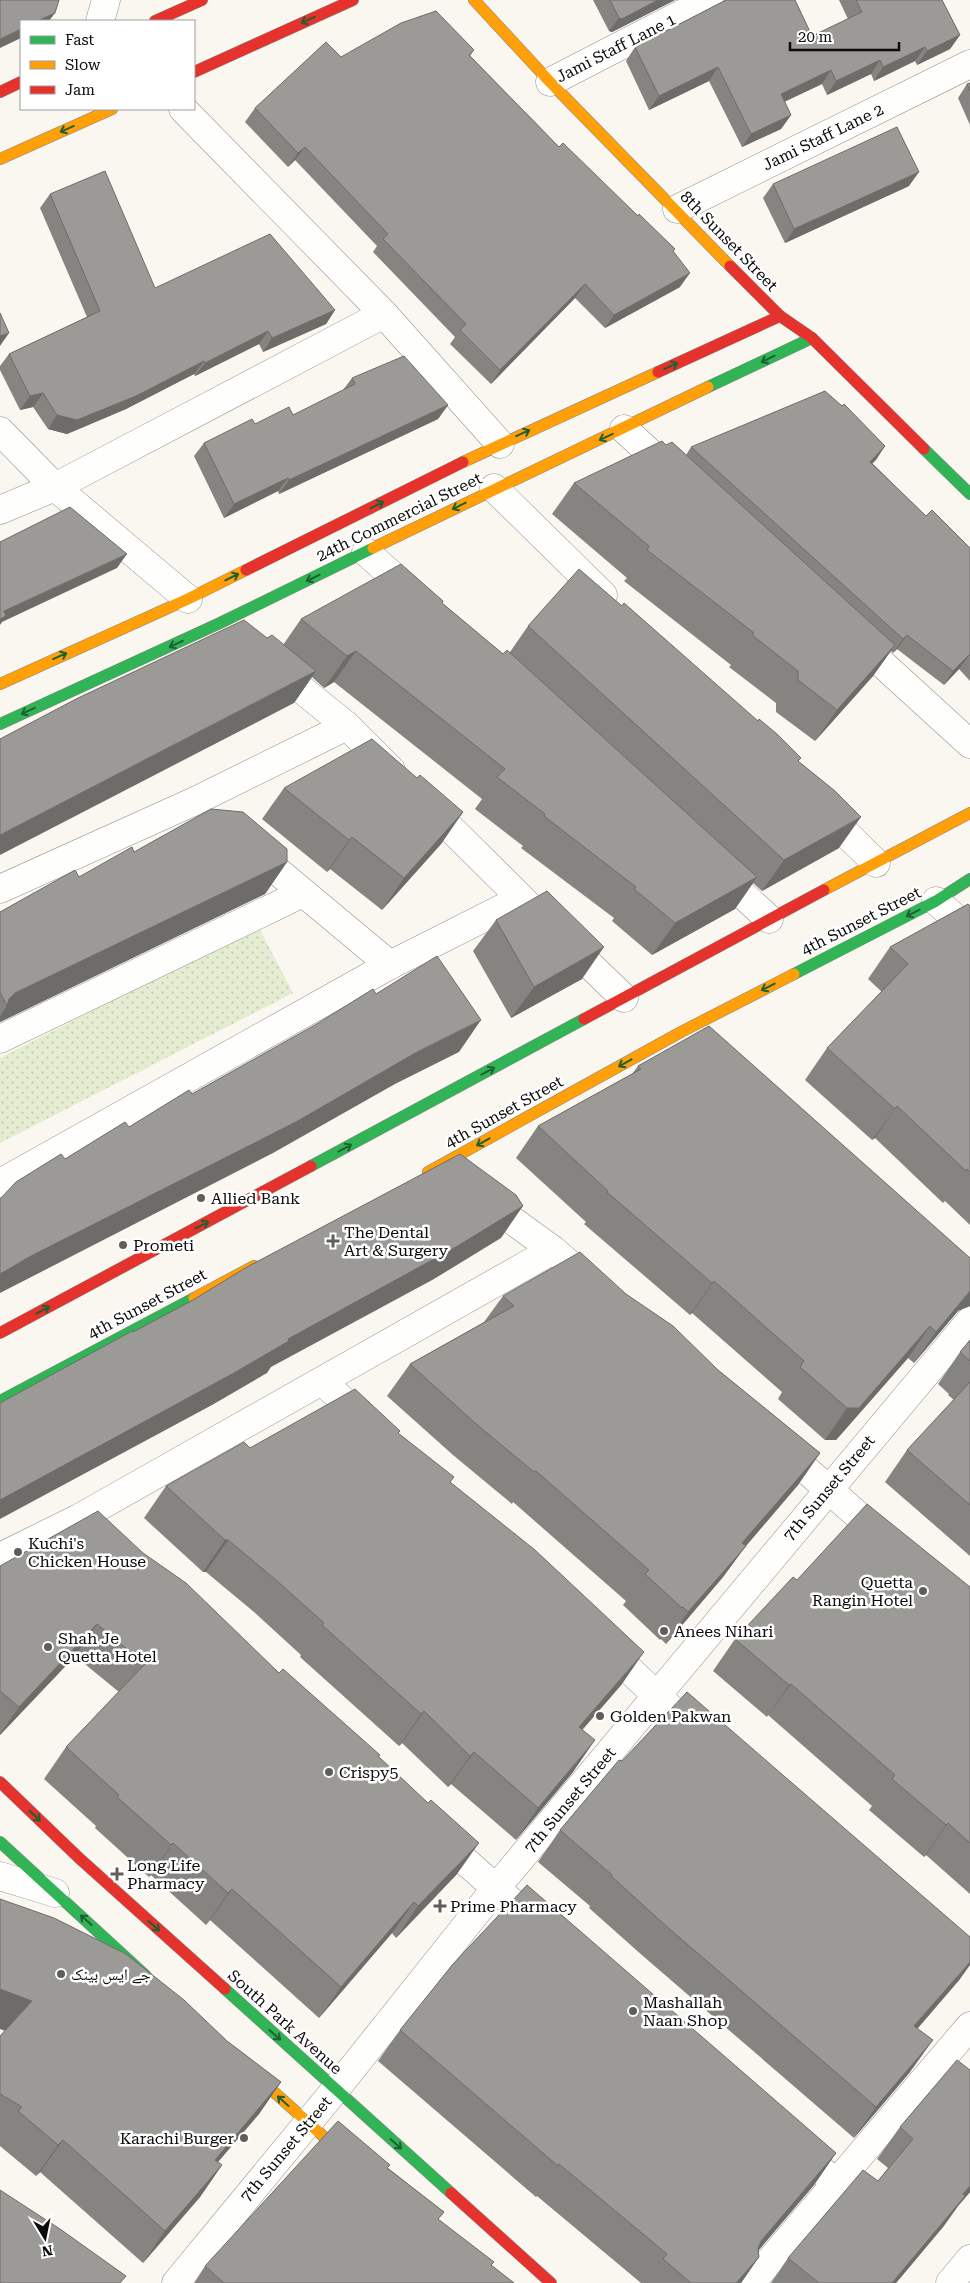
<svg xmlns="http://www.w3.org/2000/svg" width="970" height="2283" font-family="'Roboto Serif','Noto Naskh Arabic',serif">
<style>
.grass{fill:url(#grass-dots)}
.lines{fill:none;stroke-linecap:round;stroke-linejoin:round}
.street-casing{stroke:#92918e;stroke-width:29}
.fast-casing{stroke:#898885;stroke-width:12}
.slow-casing{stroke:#898885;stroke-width:12}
.jam-casing{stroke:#898885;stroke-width:12}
.street{stroke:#fefefd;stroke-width:28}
.fast{stroke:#30b455;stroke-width:11}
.slow{stroke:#ff9f0a;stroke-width:11}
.jam{stroke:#e5322d;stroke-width:11}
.wall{fill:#868481}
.shaded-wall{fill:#6d6c69}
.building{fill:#9c9a96;stroke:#6d6c69}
.oneway{stroke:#1e6030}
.poi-dot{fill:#5e5e5b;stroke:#fff;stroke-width:2}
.labels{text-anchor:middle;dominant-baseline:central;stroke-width:5;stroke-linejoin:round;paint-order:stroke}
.street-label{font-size:16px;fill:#0b0b0b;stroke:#fff}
.poi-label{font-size:16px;fill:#0b0b0b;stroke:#fff;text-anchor:start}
</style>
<defs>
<pattern id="grass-dots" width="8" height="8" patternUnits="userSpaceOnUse" patternTransform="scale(1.25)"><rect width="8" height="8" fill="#e4ecd2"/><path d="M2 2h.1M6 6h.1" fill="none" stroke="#c2c9b3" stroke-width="1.8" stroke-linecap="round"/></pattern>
</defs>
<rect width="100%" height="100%" fill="#f9f7f0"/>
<path class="grass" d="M258,926L293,993L0,1143V1058Z"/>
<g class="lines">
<defs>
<g id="street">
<path d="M100,21L106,0"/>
<path d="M550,82L709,0"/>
<path d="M183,109L384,314L500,444"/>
<path d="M677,209L970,64"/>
<path d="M624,429L673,474"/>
<path d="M0,431L55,487L188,599"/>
<path d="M494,488L603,595"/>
<path d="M0,510L55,487L384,314"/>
<path d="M366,552L415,596"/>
<path d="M855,639L970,744"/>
<path d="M274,667L347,726L391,770"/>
<path d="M424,802L534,911"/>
<path d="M821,809L876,863"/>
<path d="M251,849L390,965"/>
<path d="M717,871L769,919"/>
<path d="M0,889L195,801L347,726"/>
<path d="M936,901L970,931"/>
<path d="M565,941L624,998"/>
<path d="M0,1039L303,893"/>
<path d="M0,1183L390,965L521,899"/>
<path d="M483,1199L553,1250L593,1284"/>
<path d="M323,1382L368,1424"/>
<path d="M780,1447L885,1539"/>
<path d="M0,1557L79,1518L553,1250"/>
<path d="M603,1645L670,1708"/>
<path d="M439,1838L540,1927"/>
<path d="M0,1876L55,1893"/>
<path d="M796,2148L837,2184"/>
<path d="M176,2283L335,2090L496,1888L970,1321"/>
<path d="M751,2283L970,2026"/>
<path d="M950,2283L970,2259"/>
</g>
<g id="fast">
<path d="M708,387L812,338"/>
<path d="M924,449L970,494"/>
<path d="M0,724L220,623L373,548"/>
<path d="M794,974L936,901L970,879"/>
<path d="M311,1166L584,1019"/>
<path d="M0,1401L194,1298"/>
<path d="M0,1842L146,1976"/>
<path d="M225,1989L451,2193"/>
</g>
<g id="slow">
<path d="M474,0L550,82L730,266"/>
<path d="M0,159L112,109"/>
<path d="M463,462L658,372"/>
<path d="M373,548L708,387"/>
<path d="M0,684L188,599L246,570"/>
<path d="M824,890L970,813"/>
<path d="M428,1172L681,1032L794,974"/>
<path d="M194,1298L254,1266"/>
<path d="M246,2067L352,2162"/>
</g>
<g id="jam">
<path d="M155,21L202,0"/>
<path d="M194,72L353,0"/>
<path d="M0,92L21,82"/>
<path d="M730,266L780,316L812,338L924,449"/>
<path d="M658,372L780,316"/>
<path d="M246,570L463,462"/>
<path d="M584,1019L824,890"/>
<path d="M0,1333L311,1166"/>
<path d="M0,1782L79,1858L225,1989"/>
<path d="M451,2193L551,2283"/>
</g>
</defs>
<use href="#street" class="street-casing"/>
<use href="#fast" class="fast-casing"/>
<use href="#slow" class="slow-casing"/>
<use href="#jam" class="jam-casing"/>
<use href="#street" class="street"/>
<use href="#fast" class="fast"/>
<use href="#slow" class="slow"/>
<use href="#jam" class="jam"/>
</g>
<g class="wall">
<path d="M593,0H675L612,32L609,31Z"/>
<path d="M724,0H795L812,36L848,19L839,0H942L960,35L950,49L917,65L915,61L874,81L871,74L827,95L822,84L784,102L791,115L781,129L742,147L709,81L649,110L626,61L635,47L724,1Z"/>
<path d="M474,50L470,56L559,147L675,249L673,252L680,287L605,328L575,298L491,384L450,344L455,337L373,252L377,246L295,160L288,167L245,122L255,108L341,57Z"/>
<path d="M970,83V125L958,98L967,84Z"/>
<path d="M773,184L909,186L785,243L763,198Z"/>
<path d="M50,194L155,288L335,310L326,324L263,352L259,344L195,376L194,374L126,409L67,434L48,429L33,407L20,410L0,370V366L9,354L87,317L40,208Z"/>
<path d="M352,378L448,405L438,419L279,494L278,491L224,518L194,456L204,443L255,424L293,415L343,390Z"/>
<path d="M666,445L686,455L691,447L885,446L872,463L926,516L970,548V681L959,669L944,685L897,649L893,653L891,651L873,676L815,741L776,712V703L729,667L731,665L624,581L627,578L552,514L574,483Z"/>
<path d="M442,603L503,654L510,652L528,626L798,761L839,848L762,891L753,883L735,909L652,955L612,921L614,918L521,848L523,846L475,809L482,799L334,682L324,688L312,677L294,703L267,638L283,645L301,619Z"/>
<path d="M417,778L463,812L441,844L382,910L330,869L327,872L262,819L284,788Z"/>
<path d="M134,852L287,862L265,894L0,1022V912L79,877Z"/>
<path d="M970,906V1225L945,1201L943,1203L875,1138L872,1140L805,1080L827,1048L882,992L868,979L890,947Z"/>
<path d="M496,920L582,979L511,1018L473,951Z"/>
<path d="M638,1066L958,1311L914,1363L908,1358L836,1440H825L778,1399L782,1392L692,1313L690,1315L584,1224L586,1222L516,1158L538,1126L632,1074Z"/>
<path d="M626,1294L718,1370L820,1453L798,1485L745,1547L723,1577L666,1644L661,1639L660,1640L623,1605L626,1601L513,1502L512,1504L453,1455L387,1396L410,1364L484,1322L503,1296Z"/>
<path d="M970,1340V1556L885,1482L907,1450L954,1400L948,1395L949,1394L938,1384L960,1352Z"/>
<path d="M400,1431L398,1433L450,1482L622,1684L582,1730L573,1772L516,1840L451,1784L448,1787L402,1743L399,1746L300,1657L301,1655L254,1612L206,1572H203L144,1518L166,1486Z"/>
<path d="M143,1553L279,1673L379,1757L457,1874L396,1938L392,1933L319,2018L210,1920L206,1925L151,1875L149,1877L95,1828L96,1826L44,1779L66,1747L119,1692L75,1656L0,1735V1566Z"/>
<path d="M797,1580L970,1587V1894L926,1855L924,1857L869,1810L872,1806L768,1715L767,1717L713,1671L735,1639Z"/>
<path d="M560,1830L960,1979L918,2028L910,2072L854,2138L643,1956L589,1908L590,1906L538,1862Z"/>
<path d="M400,2030L836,2153L814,2185L758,2251L759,2257L741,2283H641L537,2196L536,2197L378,2061Z"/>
<path d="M0,2036L227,2041L281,2082L259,2114L218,2162L222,2165L200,2197L143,2263L40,2172L36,2176L0,2146Z"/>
<path d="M970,2070V2192L958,2206L943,2227L896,2283H771L788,2258L878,2181L888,2168L877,2159L900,2127Z"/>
<path d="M388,2168L444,2212L438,2219L491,2265L514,2283H194L205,2266Z"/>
</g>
<g class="shaded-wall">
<path d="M658,0H675L612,32L609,31L619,18Z"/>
<path d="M55,13L49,21H37Z"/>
<path d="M21,29V38L0,48V39Z"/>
<path d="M960,35L950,49L917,65L927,51Z"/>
<path d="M925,47L915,61L874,81L883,67Z"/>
<path d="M880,60L871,74L827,95L836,81Z"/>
<path d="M718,67L709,81L649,110L659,96Z"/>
<path d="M831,70L822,84L771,108L781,94Z"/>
<path d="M791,115L781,129L742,147L751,134Z"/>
<path d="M305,147L295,160L288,167L298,153Z"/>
<path d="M919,172L909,186L785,243L794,229Z"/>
<path d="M690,273L680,287L605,328L614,315Z"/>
<path d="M585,284L575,298L491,384L500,370Z"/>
<path d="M335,310L326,324L263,352L272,338Z"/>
<path d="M268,331L259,344L195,376L205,363Z"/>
<path d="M9,333L0,346V336Z"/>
<path d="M204,361L194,374L126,409L67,434L48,429L57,415Z"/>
<path d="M43,393L33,407L20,410L30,396Z"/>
<path d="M448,405L438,419L279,494L289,480Z"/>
<path d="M885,446L876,460L861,475L870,462Z"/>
<path d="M288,478L278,491L224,518L234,504Z"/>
<path d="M127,554L117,568L2,622L0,625V618L4,611Z"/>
<path d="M907,635L897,649L893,653L903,639Z"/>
<path d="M895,645L873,676L815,741L837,710Z"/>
<path d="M356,651L334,682L324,688L347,656Z"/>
<path d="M969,655L959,669L944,685L953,671Z"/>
<path d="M316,671L294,703L0,855V835Z"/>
<path d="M463,812L441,844L382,910L404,878Z"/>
<path d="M861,817L839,848L762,891L784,860Z"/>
<path d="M352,837L330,869L327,872L349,840Z"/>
<path d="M287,862L265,894L0,1022V1016L7,1006L9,999L15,993Z"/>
<path d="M757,877L735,909L652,955L675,923Z"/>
<path d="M604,947L582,979L511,1018L534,987Z"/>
<path d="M481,1020L459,1052L395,1084L273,1153L0,1293V1274L29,1257L417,1052Z"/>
<path d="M897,1106L875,1138L872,1140L895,1109Z"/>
<path d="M523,1206L501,1238L434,1279L271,1367L267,1373L212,1405L0,1519V1500Z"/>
<path d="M714,1281L692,1313L690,1315L712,1283Z"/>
<path d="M970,1291V1306L958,1311L914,1363L936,1332Z"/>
<path d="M930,1326L908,1358L836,1440H825L847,1408Z"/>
<path d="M820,1453L798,1485L745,1547L723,1577L666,1644L688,1612L742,1543Z"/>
<path d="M225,1540H228L206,1572H203Z"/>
<path d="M97,1624L75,1656L0,1735V1734L19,1707Z"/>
<path d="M644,1652L622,1684L557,1759L579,1727Z"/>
<path d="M791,1684L767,1717L789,1685Z"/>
<path d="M424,1711L402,1743L399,1746L421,1714Z"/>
<path d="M595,1740L573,1772L516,1840L538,1808Z"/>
<path d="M474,1752L451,1784L448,1787L470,1756Z"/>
<path d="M948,1823L926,1855L924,1857L946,1825Z"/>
<path d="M173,1843L151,1875L149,1877L171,1845Z"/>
<path d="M479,1843L457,1874L396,1938L418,1906Z"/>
<path d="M232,1889L210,1920L206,1925L228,1893Z"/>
<path d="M414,1902L392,1933L319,2018L341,1987Z"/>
<path d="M970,1962V1965L960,1979L892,2058L914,2026Z"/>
<path d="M0,1989L32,2001L10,2033L0,2029Z"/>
<path d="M933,2040L910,2072L854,2138L876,2107Z"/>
<path d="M281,2082L259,2114L193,2191L215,2160Z"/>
<path d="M63,2140L40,2172L36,2176L58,2145Z"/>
<path d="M836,2153L814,2185L739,2273L761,2241Z"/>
<path d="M222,2165L200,2197L143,2263L165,2231Z"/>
<path d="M970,2186V2192L958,2206L943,2227L896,2283H892Z"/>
<path d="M759,2257L741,2283H736Z"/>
</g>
<g class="building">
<path d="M0,0H59L55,13L37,21H21V29L0,39Z"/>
<path d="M610,0H658L622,19L619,18Z"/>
<path d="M726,0H795L812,36L862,12L856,0H942L960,35L927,51L925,47L883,67L880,60L836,81L831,70L781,94L791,115L751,134L718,67L659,96L635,47Z"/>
<path d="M436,11L474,50L469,55L559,147L563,143L638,216L639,214L675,249L673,251L690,273L614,315L585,284L500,370L460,330L466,324L383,239L388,234L305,147L298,153L255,108L326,42L341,57L401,23Z"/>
<path d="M970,83V91L967,84Z"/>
<path d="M897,127L919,172L794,229L773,184Z"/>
<path d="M105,171L155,288L270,234L335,310L272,338L268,331L205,363L204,361L136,396L77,420L57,415L43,393L30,396L9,354L100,311L50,194Z"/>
<path d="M0,313L9,333L0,336Z"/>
<path d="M404,356L448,405L289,480L288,478L234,504L204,443L252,419L255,424L289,407L293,415L355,384L352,378Z"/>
<path d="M825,391L842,406L844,404L885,446L870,462L926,516L932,510L970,548V656L969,655L953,671L907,635L903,639L691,447Z"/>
<path d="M662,441L666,445L672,442L895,645L837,710L798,680V671L752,635L754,633L647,550L649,546L574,483Z"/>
<path d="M70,507L127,554L4,611L6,616L0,619V542Z"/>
<path d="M401,564L443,601L442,603L503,654L507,650L757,877L675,923L634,889L636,887L544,816L545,814L497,777L505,769L356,651L347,656L301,619Z"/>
<path d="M579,569L622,606L624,603L758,721L759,719L777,734L801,758L798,761L835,791L861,817L784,860L528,626Z"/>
<path d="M244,620L267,638L272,635L316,671L0,835V739L78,698Z"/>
<path d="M372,739L417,778L420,775L463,812L404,878L352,837L349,840L284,788Z"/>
<path d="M211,809L243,812L287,849V862L15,993L9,999L7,1006L0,992V912L75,870L79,877L132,847L134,852Z"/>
<path d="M547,891L604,947L534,987L496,920Z"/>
<path d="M968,904L970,906V1172L967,1169L966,1171L897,1106L895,1109L827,1048L908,964L890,947Z"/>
<path d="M437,956L481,1020L417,1052L296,1122L29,1257L0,1274V1199L16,1182L61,1154L65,1159L125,1122L129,1127L189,1090L192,1094L315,1025L373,989L376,994Z"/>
<path d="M709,1026L970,1258V1291L936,1332L930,1326L859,1408H847L800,1367L804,1361L714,1281L712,1283L607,1192L608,1191L538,1126L641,1069L638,1066Z"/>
<path d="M460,1154L516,1195L523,1206L456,1247L288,1339L289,1341L234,1373L0,1500V1403L132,1331L133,1332L193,1300L247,1267Z"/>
<path d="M580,1252L626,1294L673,1326L718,1370L820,1453L742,1543L746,1546L688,1612L683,1607L682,1608L645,1574L649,1570L536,1471L534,1472L475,1423L410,1364L514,1306L503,1296Z"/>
<path d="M970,1340V1361L960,1352Z"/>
<path d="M970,1382V1505L907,1450Z"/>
<path d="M355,1389L400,1431L398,1433L454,1477L450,1482L535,1550L644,1652L579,1727L595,1740L538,1808L474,1752L470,1756L424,1711L421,1714L322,1625L324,1623L276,1580L228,1540H225L166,1486L244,1442L250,1448Z"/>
<path d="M867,1504L970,1587V1843L948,1823L946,1825L892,1779L895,1775L791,1684L789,1685L735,1639L793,1577L797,1580Z"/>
<path d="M98,1511L143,1553L186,1583L279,1673L283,1669L380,1755L378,1756L428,1803L431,1800L479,1843L418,1906L414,1902L341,1987L232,1889L228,1893L173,1843L171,1845L117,1797L119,1795L66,1747L145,1664L97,1624L19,1707L0,1691V1566Z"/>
<path d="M687,1692L970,1937V1962L914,2026L933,2040L876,2107L665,1925L611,1876L612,1875L560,1830L619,1760L622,1761Z"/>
<path d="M527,1885L836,2153L761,2241L758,2249L759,2257L736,2283H691L663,2259L667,2254L559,2164L558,2166L400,2030L453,1964Z"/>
<path d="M0,1899L54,1918L126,1954L184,2000L227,2041L281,2082L215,2160L222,2165L165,2231L63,2140L58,2145L18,2111L22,2107L0,2094V2036L32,2001L0,1989Z"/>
<path d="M957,2060L970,2070V2186L963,2194L965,2196L892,2283H819L788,2258L863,2170L878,2181L913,2139L900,2127Z"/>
<path d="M338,2121L390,2165L387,2168L444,2212L438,2219L494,2262L491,2265L514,2283H224L205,2266Z"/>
<path d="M0,2190L60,2229L126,2276L120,2283H0Z"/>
</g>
<defs><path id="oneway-shaft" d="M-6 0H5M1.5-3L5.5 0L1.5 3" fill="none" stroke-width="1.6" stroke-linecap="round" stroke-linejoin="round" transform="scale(1.25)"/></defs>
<g class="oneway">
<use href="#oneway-shaft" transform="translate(308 20) rotate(156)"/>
<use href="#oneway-shaft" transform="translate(67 129) rotate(156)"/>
<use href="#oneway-shaft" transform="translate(768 359) rotate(154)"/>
<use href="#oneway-shaft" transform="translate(671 366) rotate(-24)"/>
<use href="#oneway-shaft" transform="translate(523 433) rotate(-24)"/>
<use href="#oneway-shaft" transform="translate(606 437) rotate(155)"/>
<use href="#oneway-shaft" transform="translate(377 505) rotate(-26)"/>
<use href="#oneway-shaft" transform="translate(459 506) rotate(153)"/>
<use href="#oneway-shaft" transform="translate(232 577) rotate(-26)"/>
<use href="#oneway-shaft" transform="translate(313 578) rotate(154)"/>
<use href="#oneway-shaft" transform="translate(176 644) rotate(155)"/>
<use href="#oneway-shaft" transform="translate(60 656) rotate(-24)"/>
<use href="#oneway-shaft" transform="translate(28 711) rotate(155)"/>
<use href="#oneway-shaft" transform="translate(913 913) rotate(153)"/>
<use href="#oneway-shaft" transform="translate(768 987) rotate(153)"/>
<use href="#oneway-shaft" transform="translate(625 1063) rotate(151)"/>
<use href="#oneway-shaft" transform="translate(488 1071) rotate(-28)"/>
<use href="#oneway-shaft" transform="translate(483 1142) rotate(151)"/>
<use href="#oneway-shaft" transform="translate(345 1148) rotate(-28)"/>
<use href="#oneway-shaft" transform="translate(202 1225) rotate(-28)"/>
<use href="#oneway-shaft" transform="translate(43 1310) rotate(-28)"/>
<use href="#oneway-shaft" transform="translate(35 1816) rotate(44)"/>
<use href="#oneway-shaft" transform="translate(86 1920) rotate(-138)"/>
<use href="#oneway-shaft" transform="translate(154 1926) rotate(42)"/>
<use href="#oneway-shaft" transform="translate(275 2035) rotate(42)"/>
<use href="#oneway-shaft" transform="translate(283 2101) rotate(-138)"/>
<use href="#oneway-shaft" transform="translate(396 2144) rotate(42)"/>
</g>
<g class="poi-dot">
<circle cx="201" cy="1198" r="5"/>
<path d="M330.5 1233.5h5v5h5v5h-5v5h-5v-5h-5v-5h5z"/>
<circle cx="123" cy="1245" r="5"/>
<circle cx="18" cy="1552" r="5"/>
<circle cx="923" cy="1591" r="5"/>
<circle cx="664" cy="1631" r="5"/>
<circle cx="48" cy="1647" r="5"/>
<circle cx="600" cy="1716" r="5"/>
<circle cx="329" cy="1772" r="5"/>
<path d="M114.5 1866.5h5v5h5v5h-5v5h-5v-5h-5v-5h5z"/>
<path d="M437.5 1898.5h5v5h5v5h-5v5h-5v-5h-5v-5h5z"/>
<circle cx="61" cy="1974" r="5"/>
<circle cx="633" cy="2011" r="5"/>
<circle cx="244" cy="2138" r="5"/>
</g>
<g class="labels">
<g class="street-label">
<text transform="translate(616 48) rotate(-27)">Jami Staff Lane 1</text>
<text transform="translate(823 137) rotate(-26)">Jami Staff Lane 2</text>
<text transform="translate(729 241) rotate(46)">8th Sunset Street</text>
<text transform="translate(399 517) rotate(-26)">24th Commercial Street</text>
<text transform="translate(861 921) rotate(-27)">4th Sunset Street</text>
<text transform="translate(504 1112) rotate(-29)">4th Sunset Street</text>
<text transform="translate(147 1304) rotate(-28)">4th Sunset Street</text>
<text transform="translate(829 1488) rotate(-50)">7th Sunset Street</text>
<text transform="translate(570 1800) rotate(-50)">7th Sunset Street</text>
<text transform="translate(285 2022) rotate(42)">South Park Avenue</text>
<text transform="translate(286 2149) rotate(-50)">7th Sunset Street</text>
</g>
<g class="poi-label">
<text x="211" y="1198">Allied Bank</text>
<text x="344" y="1232">The Dental<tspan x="344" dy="18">Art &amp; Surgery</tspan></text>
<text x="133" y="1245">Prometi</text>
<text x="28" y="1543">Kuchi's<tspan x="28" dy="18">Chicken House</tspan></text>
<text x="913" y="1582" text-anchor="end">Quetta<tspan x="913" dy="18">Rangin Hotel</tspan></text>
<text x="674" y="1631">Anees Nihari</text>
<text x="58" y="1638">Shah Je<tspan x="58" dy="18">Quetta Hotel</tspan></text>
<text x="610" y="1716">Golden Pakwan</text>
<text x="339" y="1772">Crispy5</text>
<text x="127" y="1865">Long Life<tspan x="127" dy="18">Pharmacy</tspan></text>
<text x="450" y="1906">Prime Pharmacy</text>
<text x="71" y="1974">جے ایس بینک</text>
<text x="643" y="2002">Mashallah<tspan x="643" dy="18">Naan Shop</tspan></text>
<text x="234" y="2138" text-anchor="end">Karachi Burger</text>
</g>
</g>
<rect x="20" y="20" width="175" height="90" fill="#ffffff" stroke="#9d9d9d"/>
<rect x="30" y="36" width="25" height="8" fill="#30b455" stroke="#9d9d9d"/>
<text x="65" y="45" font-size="15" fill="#0b0b0b">Fast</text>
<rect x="30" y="61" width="25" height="8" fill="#ff9f0a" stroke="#9d9d9d"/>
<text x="65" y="70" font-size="15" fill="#0b0b0b">Slow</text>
<rect x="30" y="86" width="25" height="8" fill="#e5322d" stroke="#9d9d9d"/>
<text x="65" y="95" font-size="15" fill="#0b0b0b">Jam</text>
<g transform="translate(45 2238) rotate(170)" stroke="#ffffff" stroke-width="4" paint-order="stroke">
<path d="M0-4L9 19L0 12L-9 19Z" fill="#0b0b0b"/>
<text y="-8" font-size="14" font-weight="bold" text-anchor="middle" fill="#0b0b0b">N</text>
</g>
<path d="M790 42v8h109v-8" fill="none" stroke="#0b0b0b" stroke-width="2.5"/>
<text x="798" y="42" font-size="15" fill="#0b0b0b" stroke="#ffffff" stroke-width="4" paint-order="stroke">20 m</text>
</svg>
